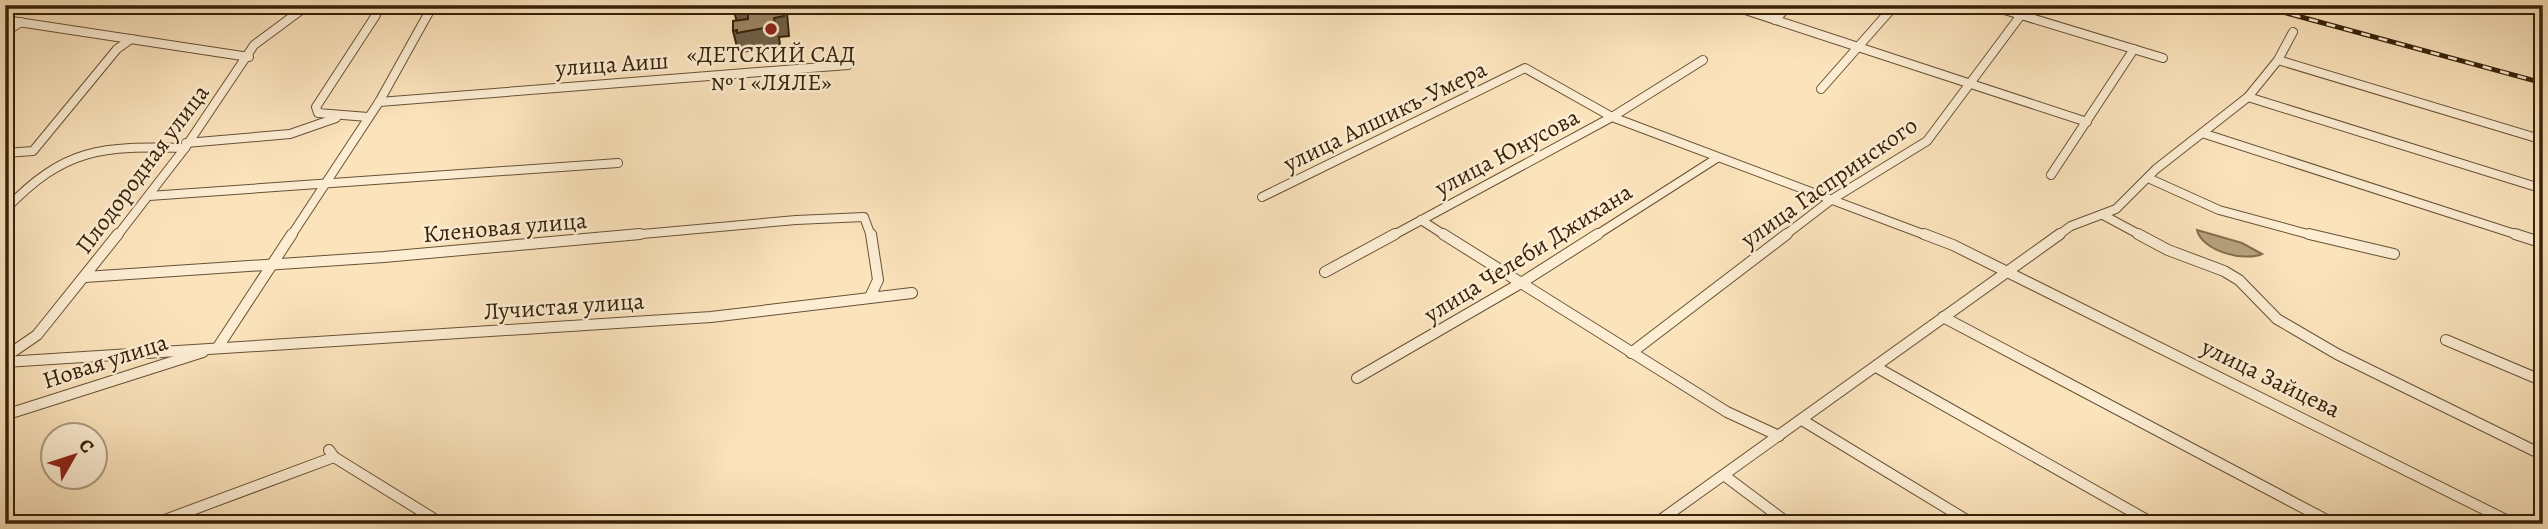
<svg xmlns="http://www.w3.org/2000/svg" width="2548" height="529" font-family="Alegreya,serif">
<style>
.water{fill:#b8a17f;stroke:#846e4f;stroke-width:2}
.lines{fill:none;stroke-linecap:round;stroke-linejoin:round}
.minor-far1-casing{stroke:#685235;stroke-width:10}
.minor-casing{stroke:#685235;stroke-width:12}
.minor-far1{stroke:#fcedd3;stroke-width:8}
.minor{stroke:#fcedd3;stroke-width:10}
.rail-casing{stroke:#372108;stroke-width:5}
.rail{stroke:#fcedd3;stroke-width:2.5;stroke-dasharray:9;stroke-linecap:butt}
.shaded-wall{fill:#6e5e47;stroke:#372108;stroke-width:2}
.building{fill:#9d8666;stroke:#372108;stroke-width:2}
.poi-dot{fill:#8f2418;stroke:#fcedd3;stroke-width:2.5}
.labels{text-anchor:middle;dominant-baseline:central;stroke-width:5;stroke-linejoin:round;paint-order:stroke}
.poi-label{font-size:24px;fill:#372108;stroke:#fcedd3}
.street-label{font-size:24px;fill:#372108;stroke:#fcedd3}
</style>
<rect width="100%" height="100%" fill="#fbe3bc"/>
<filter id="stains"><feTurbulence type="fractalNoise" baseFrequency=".00286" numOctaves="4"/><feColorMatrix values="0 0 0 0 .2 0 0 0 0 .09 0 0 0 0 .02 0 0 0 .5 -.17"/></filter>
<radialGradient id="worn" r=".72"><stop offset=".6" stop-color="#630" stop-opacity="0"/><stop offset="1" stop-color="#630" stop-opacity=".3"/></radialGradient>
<path class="water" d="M2197,230L2242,243L2262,254C2244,262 2202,251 2197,230Z"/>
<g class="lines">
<defs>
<g id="minor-far1">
<path d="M355,5L372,9L376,15L316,107L318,113L368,117"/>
<path d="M1730,5L2087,122"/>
<path d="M1988,5L2163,58"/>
<path d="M5,20L249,57"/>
<path d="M1775,20L1789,5"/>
<path d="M5,32L21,22"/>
<path d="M2278,60L2543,140"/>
<path d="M1821,89L1895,5"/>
<path d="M2248,97L2543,189"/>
<path d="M379,102L848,65"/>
<path d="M2202,133L2521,236"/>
<path d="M186,143L290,134L336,118"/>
<path d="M5,153L33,151L117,49L131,39"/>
<path d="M2051,175L2134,49"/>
<path d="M2148,178L2219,210L2315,236"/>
<path d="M149,196L618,163"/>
<path d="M1262,197L1525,68L1612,117L1928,236"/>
<path d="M5,210C65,147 102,146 185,148"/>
<path d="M2103,215L2142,236"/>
<path d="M1421,220L1446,236"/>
<path d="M117,236L185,148L254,45L308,5"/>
<path d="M291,236L379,102L433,5"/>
<path d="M620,236L796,220L864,217L871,236"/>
<path d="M1392,236L1612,117L1703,60"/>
<path d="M1595,236L1717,158"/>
<path d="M1784,236L1831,200L1927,141L2021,15"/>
<path d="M2057,236L2071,226L2116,209L2156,169L2248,97L2278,60L2293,32"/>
</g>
<g id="minor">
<path d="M1443,234L1727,412L1779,436"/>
<path d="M1924,234L1953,245L2514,524"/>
<path d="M2138,234L2168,250L2224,271L2239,280L2277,319L2337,354L2543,455"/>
<path d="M2309,234L2394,254"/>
<path d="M2515,234L2543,243"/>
<path d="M1325,272L1395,234"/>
<path d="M85,277L384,257L640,234"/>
<path d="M870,297L878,280L871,234"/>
<path d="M1943,317L2334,524"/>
<path d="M2446,340L2543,381"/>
<path d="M218,347L292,234"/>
<path d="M1631,353L1787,234"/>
<path d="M5,357L37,335L118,234"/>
<path d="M5,362L711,317L912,293"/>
<path d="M1876,367L2154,524"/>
<path d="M1357,378L1521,283L1598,234"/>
<path d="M5,415L203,352"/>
<path d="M1802,420L1973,524"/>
<path d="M329,450L334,457L439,522L450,524"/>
<path d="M1725,476L1789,524"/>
<path d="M154,524L334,457"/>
<path d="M1655,524L2060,234"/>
</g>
</defs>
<use href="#minor-far1" class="minor-far1-casing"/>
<use href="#minor" class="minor-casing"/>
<use href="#minor-far1" class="minor-far1"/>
<use href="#minor" class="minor"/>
<defs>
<path id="rail" d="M2257,5L2543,83"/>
</defs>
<use href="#rail" class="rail-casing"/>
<use href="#rail" class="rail"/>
</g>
<g class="shaded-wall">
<path d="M732,5H749L753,20L737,22Z"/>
<path d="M783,5H785L787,13L789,36L779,37L780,45L743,52L742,50L738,51L733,31L774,18Z"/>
</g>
<path class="building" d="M748,5H783L784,16L774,18L775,26L737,33V30L733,31V21L748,19Z"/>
<circle class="poi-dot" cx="771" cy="29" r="7"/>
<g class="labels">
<g class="poi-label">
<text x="771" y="54">«ДЕТСКИЙ САД<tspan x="771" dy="28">№ 1 «ЛЯЛЕ»</tspan></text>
</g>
<g class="street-label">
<text transform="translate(612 64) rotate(-4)">улица Аиш</text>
<text transform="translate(1385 116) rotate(-26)">улица Алшикъ-Умера</text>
<text transform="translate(1507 152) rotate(-28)">улица Юнусова</text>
<text transform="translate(142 169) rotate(-53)">Плодородная улица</text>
<text transform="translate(1829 182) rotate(-35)">улица Гаспринского</text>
<text transform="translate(505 227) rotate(-5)">Кленовая улица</text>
<text transform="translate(1528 253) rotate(-32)">улица Челеби Джихана</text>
<text transform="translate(564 306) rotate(-4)">Лучистая улица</text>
<text transform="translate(105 361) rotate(-18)">Новая улица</text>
<text transform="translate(2271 378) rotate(26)">улица Зайцева</text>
</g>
</g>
<rect width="2548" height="529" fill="none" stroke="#fbe3bc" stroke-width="28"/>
<rect x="7" y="7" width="2534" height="515" fill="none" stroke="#372108" stroke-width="3.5"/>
<rect x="14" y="14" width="2520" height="501" fill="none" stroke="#372108" stroke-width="2"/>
<g transform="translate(74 456) rotate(51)"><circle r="33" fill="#fcedd3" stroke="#ad9b82" stroke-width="2"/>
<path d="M0-5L12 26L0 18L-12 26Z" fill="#8f2418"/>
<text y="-10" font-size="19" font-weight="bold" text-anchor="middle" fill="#372108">С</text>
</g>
<rect width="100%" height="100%" filter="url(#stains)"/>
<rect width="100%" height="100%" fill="url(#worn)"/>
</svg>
